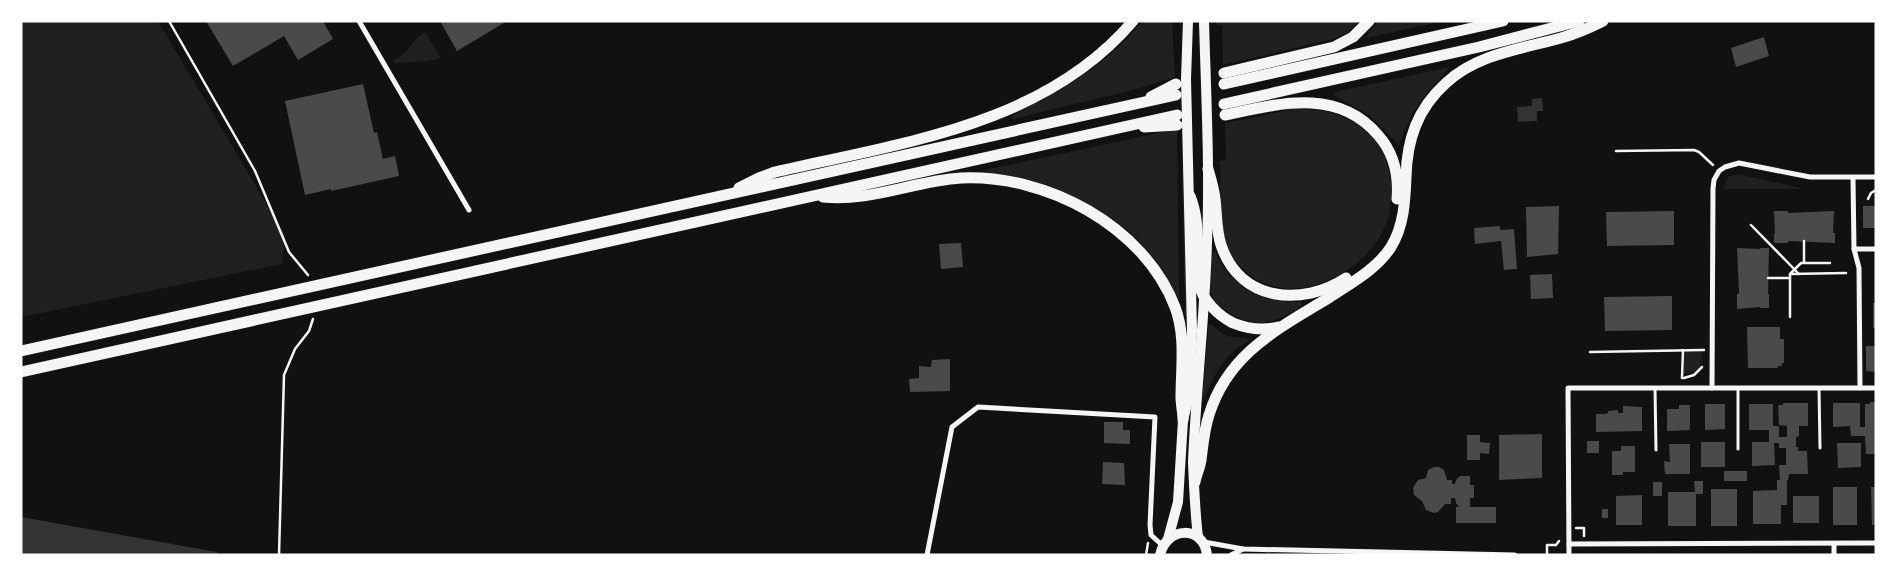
<svg xmlns="http://www.w3.org/2000/svg" width="1897" height="576" font-family="Roboto,sans-serif">
<style>
.green{fill:#202020}
.water{fill:#333}
.building{fill:#4a4a4a}
.lines{fill:none;stroke-linecap:round;stroke-linejoin:round}
.path{stroke:#f5f5f5;stroke-width:2.5}
.service{stroke:#f5f5f5;stroke-width:3}
.minor{stroke:#f5f5f5;stroke-width:5}
.primary{stroke:#f5f5f5;stroke-width:10}
.trunk{stroke:#f5f5f5;stroke-width:11}
</style>
<rect width="100%" height="100%" fill="#111"/>
<g class="green">
<path d="M21,21H158L285,235L282,264L21,317Z"/>
<path d="M1142,21H1172L1175,77L1137,89L1013,119L1011,118C1019,109 1037,104 1048,97C1083,77 1117,53 1142,21Z"/>
<path d="M1216,21H1360L1347,33L1333,39L1223,65L1222,25L1217,26Z"/>
<path d="M1378,21H1443L1367,38V36Z"/>
<path d="M425,32L441,58L428,61L394,63V60C413,51 411,39 425,32Z"/>
<path d="M1450,67L1427,93L1413,112L1399,145L1369,115L1334,95L1335,92Z"/>
<path d="M1294,109C1326,108 1355,115 1375,141C1386,154 1390,170 1391,186C1392,202 1390,217 1383,231C1360,277 1289,310 1246,272C1238,265 1232,257 1228,248C1218,221 1221,189 1220,161L1226,160L1225,123Z"/>
<path d="M1177,129L1179,301C1146,221 1069,185 988,173L985,170Z"/>
<path d="M1182,168H1184L1187,318L1183,311L1185,309Z"/>
<path d="M1738,174L1800,188V189H1723L1728,177Z"/>
<path d="M1215,251C1218,257 1221,263 1225,269C1244,294 1271,303 1301,302L1302,306C1276,323 1256,330 1228,312C1220,307 1212,300 1211,292C1208,280 1211,265 1212,253Z"/>
<path d="M1209,323L1226,336L1252,339C1221,356 1217,372 1202,402Z"/>
<path d="M1684,352H1702L1700,366L1694,372L1684,374Z"/>
</g>
<g class="water">
<path d="M1542,98L1543,111H1537V121L1518,122L1517,107L1532,106V99Z"/>
<path d="M21,517L217,552V555H21Z"/>
</g>
<g class="building">
<path d="M206,21H323L333,39L298,60L284,36L233,66Z"/>
<path d="M440,21H507L457,51Z"/>
<path d="M1764,37L1769,56L1736,67L1731,48Z"/>
<path d="M363,84L374,133L377,132L383,159L395,156L399,176L331,191V189L305,195L285,101Z"/>
<path d="M1559,206L1558,254L1527,257L1526,207Z"/>
<path d="M1863,206H1876L1875,228H1863Z"/>
<path d="M1674,211V245L1607,246L1606,212Z"/>
<path d="M1774,211H1788V213L1834,211L1833,233H1835V243L1788,241V243H1774V234H1775Z"/>
<path d="M1500,226V230L1514,229L1517,269L1504,270L1501,241L1475,244L1474,228Z"/>
<path d="M961,243L963,267L941,269L939,244Z"/>
<path d="M1737,248L1760,249V248H1769L1768,294H1769V308H1760V307L1737,309V294H1739Z"/>
<path d="M1552,274L1553,298L1531,299L1530,275Z"/>
<path d="M1672,296V330L1605,331L1604,297Z"/>
<rect x="1873" y="303" width="3" height="25"/>
<path d="M1747,327H1780V339H1784V363H1782V366H1778V368H1748Z"/>
<path d="M1866,346H1876V372L1866,371Z"/>
<path d="M950,359V391L910,392L909,379L919,378V366L931,367L932,360Z"/>
<path d="M1870,402H1876V454H1866L1865,436H1851L1850,426L1833,427V403H1860V427H1865V404H1870Z"/>
<path d="M1783,403H1808V426H1799V436L1796,437V447H1798V451H1807L1808,474H1789L1788,480H1787V505H1781V524H1753V491L1777,490V480H1780L1779,465H1786V448H1779V443H1774L1775,465L1752,466V442H1769V430H1749V404H1773V426H1779V437H1787V426L1779,425L1778,405H1783Z"/>
<path d="M1705,404H1725V429L1705,430Z"/>
<path d="M1679,405H1690V430L1667,431V409H1679Z"/>
<path d="M1623,406L1642,407V431L1596,432V414H1606L1608,413V411L1618,410V413H1623Z"/>
<path d="M1104,422H1123V430H1130V444L1104,443Z"/>
<path d="M1542,434V478L1499,480V435Z"/>
<path d="M1467,435H1480V442L1490,443L1489,454L1480,453V460H1467Z"/>
<rect x="1587" y="441" width="12" height="12"/>
<rect x="1701" y="442" width="24" height="25"/>
<path d="M1837,443H1861V467L1838,468Z"/>
<path d="M1669,444H1690V474H1665L1664,461L1670,462Z"/>
<path d="M1621,446H1635V472H1623V475H1612V451H1621Z"/>
<path d="M1103,462L1124,463L1125,485L1102,484Z"/>
<path d="M1434,467H1439L1444,470L1447,480H1452V484H1455L1456,480L1460,476H1470V485H1474V498H1470V507H1496V523H1456V507H1459L1456,503L1455,498H1451V504H1445L1438,512L1434,513L1426,510L1422,501L1414,495L1413,488L1418,480L1426,478L1428,470Z"/>
<rect x="1724" y="471" width="23" height="10"/>
<path d="M1694,481H1703V494H1696V526H1668V492H1695Z"/>
<rect x="1653" y="482" width="9" height="14"/>
<rect x="1833" y="487" width="24" height="38"/>
<path d="M1871,487H1876V525H1872Z"/>
<rect x="1711" y="489" width="26" height="37"/>
<path d="M1642,495V525H1616V496Z"/>
<rect x="1793" y="496" width="26" height="27"/>
<rect x="1602" y="509" width="6" height="9"/>
</g>
<g class="lines">
<g class="path">
<path d="M169,21L255,171L289,252L308,275"/>
<path d="M1616,151L1694,150L1699,152L1713,165"/>
<path d="M1868,199L1871,193L1876,190"/>
<path d="M1751,225L1799,274"/>
<path d="M1804,241V262"/>
<path d="M1790,274L1801,263H1830"/>
<path d="M1768,278H1790"/>
<path d="M1790,317V274L1846,273"/>
<path d="M1590,352L1704,350"/>
<path d="M1682,378L1683,350"/>
<path d="M1684,378L1694,375L1702,367"/>
<path d="M1576,528H1584V536"/>
<path d="M279,555L284,375L295,349L309,331L313,319"/>
<path d="M1146,555L1148,543"/>
<path d="M1547,555V545H1556L1559,541"/>
</g>
<g class="service">
<path d="M1655,388L1656,450"/>
<path d="M1819,388L1820,448"/>
<path d="M1738,389V449"/>
</g>
<g class="minor">
<path d="M359,21L469,210"/>
<path d="M1853,178L1854,249L1859,268L1860,388"/>
<path d="M1854,249H1876"/>
<path d="M1712,388L1713,188L1714,180L1719,171L1725,167L1739,163L1810,177H1876"/>
<path d="M1204,542L1243,549L1515,555"/>
<path d="M1569,544L1876,543"/>
<path d="M1834,544V555"/>
<path d="M927,555L952,427L978,407L1155,417L1150,525L1151,535L1163,546"/>
<path d="M1231,555L1243,549"/>
<path d="M1569,555L1568,388H1876"/>
</g>
<g class="primary">
<path d="M1198,537C1195,512 1194,487 1193,462C1196,388 1205,315 1207,242C1210,168 1206,95 1204,21"/>
<path d="M1168,539L1178,502L1183,420L1188,400L1192,331L1186,79L1188,21"/>
<path d="M1160,555C1166,526 1204,525 1207,555"/>
</g>
<g class="trunk">
<path d="M1224,73L1334,47L1353,37L1369,21"/>
<path d="M1224,84L1503,21"/>
<path d="M1151,97L1176,84"/>
<path d="M1224,104L1479,47L1579,21"/>
<path d="M1225,115C1278,104 1337,87 1378,135C1394,153 1399,175 1397,199"/>
<path d="M1144,127L1177,125"/>
<path d="M1208,169C1211,179 1214,189 1215,199C1217,215 1216,230 1221,245C1240,302 1302,307 1346,278"/>
<path d="M739,188L759,178L775,172C900,143 1044,126 1133,21"/>
<path d="M1190,196C1202,225 1194,254 1199,284C1202,300 1219,316 1233,323C1248,329 1262,331 1278,327"/>
<path d="M823,197C870,202 914,181 961,178C1046,174 1144,226 1175,307C1186,336 1181,368 1181,397C1181,405 1183,412 1183,420"/>
<path d="M21,351L1176,95"/>
<path d="M21,372L1177,115"/>
<path d="M1195,482C1196,475 1200,468 1201,460C1203,445 1204,430 1209,415C1228,353 1278,329 1330,297C1351,283 1377,269 1391,247C1404,226 1405,201 1406,177C1407,140 1417,109 1446,83C1477,54 1521,49 1561,38C1575,34 1589,28 1603,21"/>
</g>
</g>
<rect width="1897" height="576" fill="none" stroke="#ffffff" stroke-width="45"/>
</svg>
